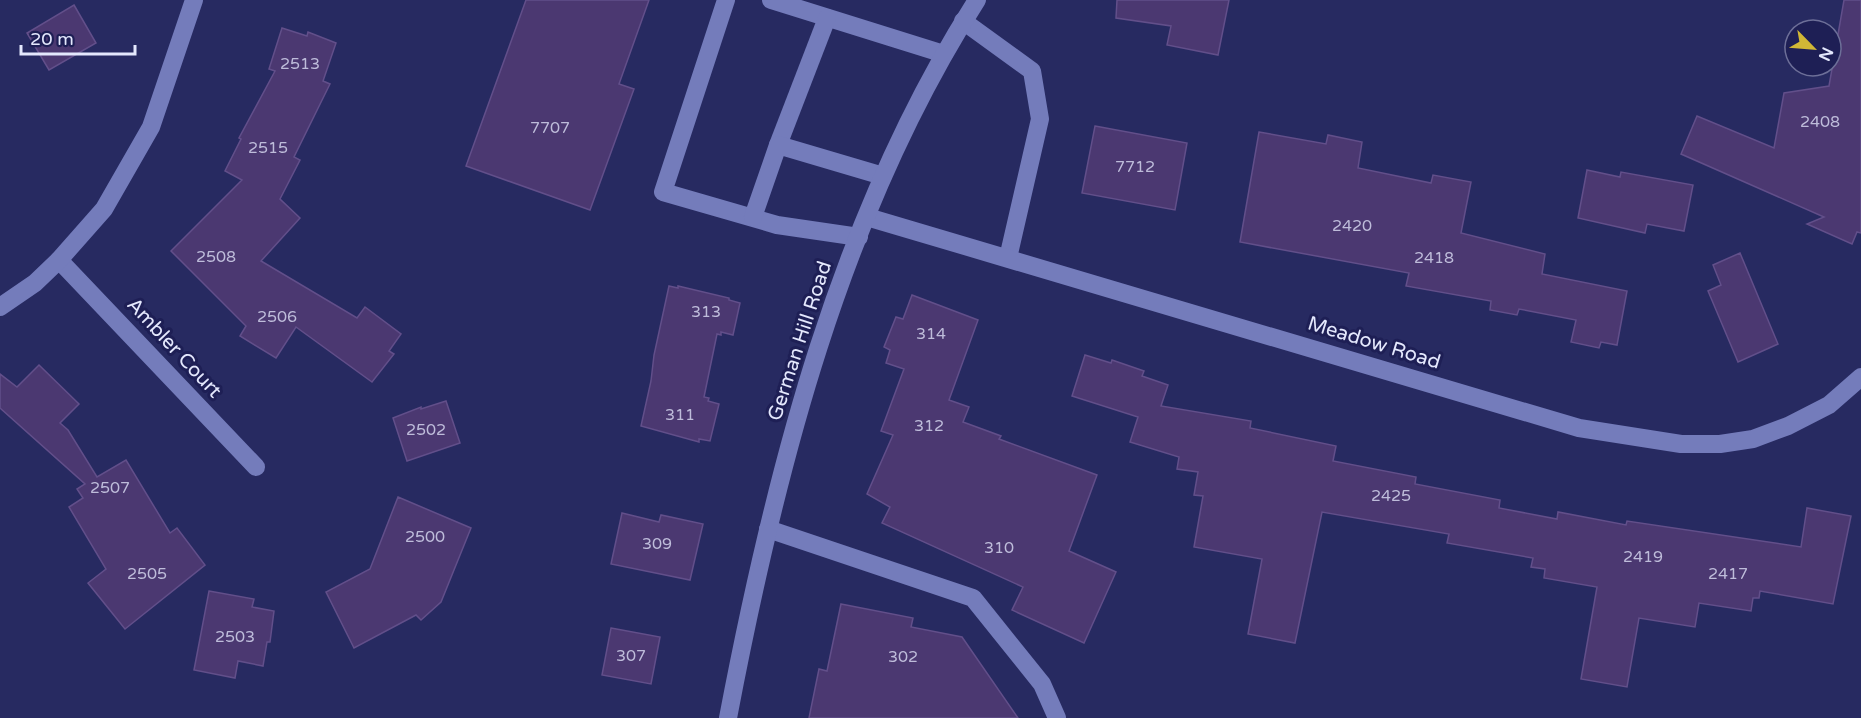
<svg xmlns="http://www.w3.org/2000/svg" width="1861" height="718" font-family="'Varela Round',sans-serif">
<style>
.building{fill:#4b3871;stroke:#624f8a;stroke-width:1.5}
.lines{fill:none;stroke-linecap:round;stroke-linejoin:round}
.minor{stroke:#747cbb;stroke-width:18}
.labels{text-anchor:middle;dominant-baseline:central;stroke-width:6;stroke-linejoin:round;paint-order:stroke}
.number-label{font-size:16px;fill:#bebcda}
.street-label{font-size:20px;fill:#e4e8fd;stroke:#1e1f55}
</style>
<rect width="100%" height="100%" fill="#272a61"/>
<g class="building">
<path d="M526,0H649L619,84L634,89L590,210L466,166Z"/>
<path d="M1117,0H1229L1218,55L1167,45L1171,26L1116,18Z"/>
<path d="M1844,0H1861V233L1857,232L1852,244L1807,224L1824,217L1681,154L1697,116L1774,148L1784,93L1829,86Z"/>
<path d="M74,5L96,43L49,70L27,33Z"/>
<path d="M282,28L307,36L308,32L336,43L323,81L330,84L294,157L300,160L280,199L300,218L261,261L357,318L365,307L401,334L389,351L394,354L372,382L296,327L276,358L240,336L246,326L171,251L242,180L225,171L241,139L239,138L275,71L269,69Z"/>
<path d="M1095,126L1187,143L1175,210L1082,193Z"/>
<path d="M1259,132L1326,144L1328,135L1362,142L1358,168L1431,183L1433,175L1471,182L1461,233L1545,254L1542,274L1627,291L1617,345L1601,342L1599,348L1571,342L1576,320L1519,309L1517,315L1490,310L1491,301L1406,286L1409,273L1240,242Z"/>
<path d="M1587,170L1620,177L1621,172L1693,185L1684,231L1647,224L1645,233L1578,218Z"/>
<path d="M1740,253L1778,344L1738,362L1708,291L1721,285L1713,265Z"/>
<path d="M669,286L678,288V286L729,298V300L740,303L733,335L721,332V335L717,334L704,397L709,398L708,401L719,404L710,441L699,439V442L641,426L651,381L654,355Z"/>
<path d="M912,295L978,320L949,400L969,407L963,422L1001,436L999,439L1097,475L1069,551L1116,572L1084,643L1012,610L1023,587L882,523L890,507L867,494L893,435L881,431L904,369L886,363L890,350L884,347L896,317L903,319Z"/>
<path d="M1085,355L1111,363L1112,360L1144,371L1142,376L1168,385L1161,406L1251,421L1250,428L1336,446L1333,461L1416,477L1415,484L1500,500L1499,508L1557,519L1558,512L1626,525L1627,521L1801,547L1807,508L1851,516L1833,604L1760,591L1759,598H1753L1751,611L1699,603L1695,627L1639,618L1627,687L1581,679L1597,587L1544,578L1545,569L1531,567L1533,558L1447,543L1449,534L1322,512L1295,643L1248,634L1262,559L1194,547L1203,496L1194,495L1198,472L1177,469L1179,457L1130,442L1138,417L1072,396Z"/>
<path d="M39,365L79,404L60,423L68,430L97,477L126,460L170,533L177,528L205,565L125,629L88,583L106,569L69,507L83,498L77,489L85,484L0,408V374L17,387Z"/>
<path d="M446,401L460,443L407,461L393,418L421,407V409Z"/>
<path d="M398,497L471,528L441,602L421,620L416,615L354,648L326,592L370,569Z"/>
<path d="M622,513L659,522L661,515L703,524L690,580L611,564Z"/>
<path d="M209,591L254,599L252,607L274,611L270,642H267L263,666L238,661L235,678L194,670Z"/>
<path d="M841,604L913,618L911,627L962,637L1018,718H809L819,669L827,671Z"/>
<path d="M611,628L660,637L651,684L602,675Z"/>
</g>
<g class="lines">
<g class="minor">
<path d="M726,0L663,192L777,225L859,237"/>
<path d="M771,0L944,54"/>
<path d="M963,21L1032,71L1040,119L1008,258"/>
<path d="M778,145L827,18"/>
<path d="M753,217L778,145L883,176"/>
<path d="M867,217L1579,428L1681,444H1720L1753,439L1788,426L1829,405L1861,377"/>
<path d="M59,260L256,467"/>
<path d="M0,307L35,283L59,260L104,209L151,127L194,0"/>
<path d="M768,529L973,598L1042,684L1057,718"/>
<path d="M728,718C775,471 840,214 977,0"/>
</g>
</g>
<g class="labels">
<g class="number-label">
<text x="300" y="64">2513</text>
<text x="1820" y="122">2408</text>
<text x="550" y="128">7707</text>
<text x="268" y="148">2515</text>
<text x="1135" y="167">7712</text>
<text x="1352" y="226">2420</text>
<text x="216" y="257">2508</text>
<text x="1434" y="258">2418</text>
<text x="706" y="312">313</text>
<text x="277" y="317">2506</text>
<text x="931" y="334">314</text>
<text x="680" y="415">311</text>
<text x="929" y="426">312</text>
<text x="426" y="430">2502</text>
<text x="110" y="488">2507</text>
<text x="1391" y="496">2425</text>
<text x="425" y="537">2500</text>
<text x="657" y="544">309</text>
<text x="999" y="548">310</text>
<text x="1643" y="557">2419</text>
<text x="147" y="574">2505</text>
<text x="1728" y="574">2417</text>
<text x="235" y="637">2503</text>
<text x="631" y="656">307</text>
<text x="903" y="657">302</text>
</g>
<g class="street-label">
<text transform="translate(800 341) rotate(-72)">German Hill Road</text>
<text transform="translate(1374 343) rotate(17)">Meadow Road</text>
<text transform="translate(174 348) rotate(47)">Ambler Court</text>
</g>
</g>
<g transform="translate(1813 48) rotate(115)"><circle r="28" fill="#1e1f55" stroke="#6d6f98" stroke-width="1.5"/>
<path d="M0-4.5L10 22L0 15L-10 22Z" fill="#d1b736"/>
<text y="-9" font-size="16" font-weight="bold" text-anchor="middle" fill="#e4e8fd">N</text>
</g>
<path d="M21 45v9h114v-9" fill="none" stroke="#e4e8fd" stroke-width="3"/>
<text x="30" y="45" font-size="18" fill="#e4e8fd" stroke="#1e1f55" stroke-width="4.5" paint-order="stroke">20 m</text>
</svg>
